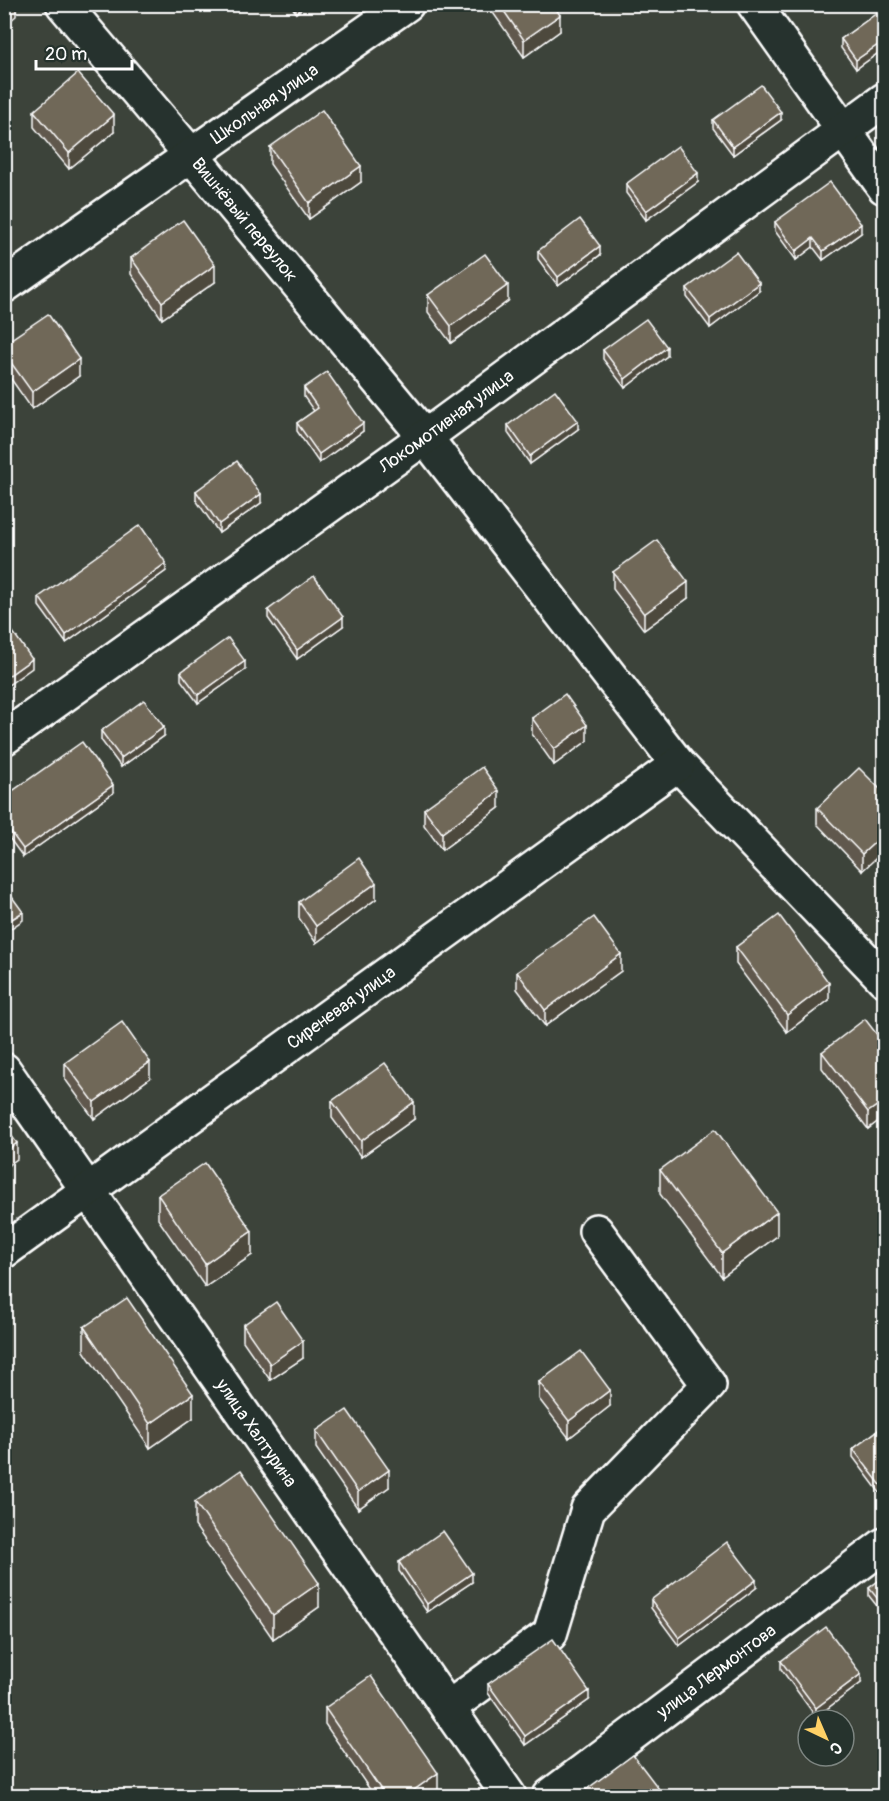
<svg xmlns="http://www.w3.org/2000/svg" width="889" height="1801" font-family="Pangolin,sans-serif">
<style>
.lines{fill:none;stroke-linecap:round;stroke-linejoin:round}
.minor-casing{stroke:#fff;stroke-width:38}
.minor{stroke:#26332d;stroke-width:33}
.wall{fill:#60594d;stroke:#fff;stroke-width:1.5}
.shaded-wall{fill:#4e483e;stroke:#fff;stroke-width:1.5}
.building{fill:#706759;stroke:#fff;stroke-width:1.5}
.labels{text-anchor:middle;dominant-baseline:central;stroke-width:4.5;stroke-linejoin:round;paint-order:stroke}
.street-label{font-size:18px;fill:#fff;stroke:#26332d}
</style>
<rect width="100%" height="100%" fill="#3c433a"/>
<filter id="ink" filterUnits="userSpaceOnUse"><feTurbulence type="fractalNoise" baseFrequency=".0167" numOctaves="2"/><feDisplacementMap in="SourceGraphic" scale="12" xChannelSelector="R" yChannelSelector="G"/><feConvolveMatrix kernelMatrix="1 2 1 2 8 2 1 2 1" color-interpolation-filters="sRGB"/></filter>
<g filter="url(#ink)">
<g class="lines">
<defs>
<g id="minor">
<path id="s1" d="M63,4L192,156L425,437L678,764L884,979"/>
<path d="M754,4L884,187"/>
<path id="s2" d="M4,286L407,4"/>
<path id="s3" d="M4,738L425,437L884,100"/>
<path id="s4" d="M4,1070L509,1796"/>
<path id="s5" d="M4,1251L678,764"/>
<path d="M448,1708L550,1634L588,1509L709,1385L596,1231"/>
<path id="s6" d="M550,1796L884,1545"/>
</g>
</defs>
<use href="#minor" class="minor-casing"/>
<use href="#minor" class="minor"/>
</g>
<g class="wall">
<path d="M290,4H308L296,13Z"/>
<path d="M489,4H553L560,31L524,57L489,7Z"/>
<path d="M885,8V48L856,69L841,48V39Z"/>
<path d="M34,111L114,132L69,169L34,127Z"/>
<path d="M713,120H781L733,155L713,128Z"/>
<path d="M270,147L361,182L309,219L270,164Z"/>
<path d="M698,182L646,220L626,193V184Z"/>
<path d="M775,222L861,233L823,260L813,247L796,260L775,231Z"/>
<path d="M538,251L600,255L558,286L538,259Z"/>
<path d="M131,258L215,282L162,319L131,274Z"/>
<path d="M687,288L759,291L710,328L687,297Z"/>
<path d="M428,295L508,301L451,343L428,312Z"/>
<path d="M4,344L79,376L32,409L4,369Z"/>
<path d="M603,350L667,356L625,388L603,359Z"/>
<path d="M304,388L363,431L319,463L297,431V423L314,411L304,397Z"/>
<path d="M508,425L578,429L530,464L508,433Z"/>
<path d="M196,491L261,503L219,533L196,500Z"/>
<path d="M166,571L66,643L39,606V597Z"/>
<path d="M613,572L688,598L644,630L613,589Z"/>
<path d="M268,610L343,626L297,659L268,618Z"/>
<path d="M245,670L198,703L181,680V672Z"/>
<path d="M532,718L587,741L554,765L532,734Z"/>
<path d="M101,731L164,736L121,767L101,740Z"/>
<path d="M113,793L23,857L4,831V797Z"/>
<path d="M885,794L862,871L817,824V808Z"/>
<path d="M499,808L442,850L424,825V809Z"/>
<path d="M376,899L316,943L299,918V902Z"/>
<path d="M736,947L829,1000L787,1032L736,964Z"/>
<path d="M621,971L545,1026L517,989V972Z"/>
<path d="M885,1045V1116L868,1129L822,1068V1052Z"/>
<path d="M65,1063L150,1078L94,1119L65,1079Z"/>
<path d="M332,1101L414,1119L361,1157L332,1118Z"/>
<path d="M660,1170L777,1236L722,1277L660,1194Z"/>
<path d="M158,1195L252,1255L205,1287L158,1219Z"/>
<path d="M243,1325L303,1358L270,1380L243,1341Z"/>
<path d="M84,1327L193,1418L150,1448L84,1351Z"/>
<path d="M539,1382L610,1406L569,1438L539,1399Z"/>
<path d="M885,1425V1496L883,1497L853,1457V1449Z"/>
<path d="M316,1431L389,1487L358,1509L316,1448Z"/>
<path d="M195,1502L319,1607L273,1639L195,1526Z"/>
<path d="M399,1562L472,1582L427,1612L399,1571Z"/>
<path d="M885,1576V1616L869,1596V1588Z"/>
<path d="M756,1588L679,1646L651,1608V1600Z"/>
<path d="M781,1661L861,1683L816,1717L781,1669Z"/>
<path d="M488,1684L589,1700L525,1745L488,1693Z"/>
<path d="M325,1708L438,1789L428,1797H375L325,1724Z"/>
</g>
<g class="shaded-wall">
<path d="M10,4H16V16L4,26V9Z"/>
<path d="M296,4H308L296,13Z"/>
<path d="M560,15V31L524,57V40Z"/>
<path d="M885,40V48L856,69V60Z"/>
<path d="M781,112V120L733,155V147Z"/>
<path d="M114,115V132L69,169V153Z"/>
<path d="M361,166V182L309,219V203Z"/>
<path d="M698,173V182L646,220V211Z"/>
<path d="M11,198V214L4,220V203Z"/>
<path d="M861,224V233L823,260V251Z"/>
<path d="M813,238V247L796,260V251Z"/>
<path d="M600,246V255L558,286V277Z"/>
<path d="M215,265V282L162,319V302Z"/>
<path d="M759,283V291L710,328V319Z"/>
<path d="M508,285V301L451,343V326Z"/>
<path d="M667,347V356L625,388V379Z"/>
<path d="M79,359V376L32,409V392Z"/>
<path d="M578,421V429L530,464V456Z"/>
<path d="M363,423V431L319,463V454Z"/>
<path d="M261,494V503L219,533V524Z"/>
<path d="M166,563V571L66,643V635Z"/>
<path d="M688,582V598L644,630V614Z"/>
<path d="M343,617V626L297,659V650Z"/>
<path d="M32,659V668L4,688V679Z"/>
<path d="M245,661V670L198,703V695Z"/>
<path d="M587,725V741L554,765V749Z"/>
<path d="M164,727V736L121,767V758Z"/>
<path d="M113,785V793L23,857V849Z"/>
<path d="M499,791V808L442,850V833Z"/>
<path d="M885,833V850L862,871V854Z"/>
<path d="M376,883V899L316,943V926Z"/>
<path d="M23,912V920L4,933V924Z"/>
<path d="M621,954V971L545,1026V1010Z"/>
<path d="M829,983V1000L787,1032V1015Z"/>
<path d="M150,1062V1078L94,1119V1102Z"/>
<path d="M885,1100V1116L868,1129V1112Z"/>
<path d="M414,1102V1119L361,1157V1141Z"/>
<path d="M17,1143V1159L4,1168V1152Z"/>
<path d="M777,1212V1236L722,1277V1253Z"/>
<path d="M252,1231V1255L205,1287V1264Z"/>
<path d="M303,1341V1358L270,1380V1364Z"/>
<path d="M610,1390V1406L569,1438V1421Z"/>
<path d="M193,1394V1418L150,1448V1424Z"/>
<path d="M389,1470V1487L358,1509V1492Z"/>
<path d="M472,1573V1582L427,1612V1604Z"/>
<path d="M756,1580V1588L679,1646V1638Z"/>
<path d="M319,1583V1607L273,1639V1615Z"/>
<path d="M861,1674V1683L816,1717V1708Z"/>
<path d="M589,1691V1700L525,1745V1736Z"/>
<path d="M438,1773V1789L428,1797H404Z"/>
</g>
<g class="building">
<path d="M4,4H10L4,9Z"/>
<path d="M499,4H553L560,15L524,40Z"/>
<path d="M884,8L885,40L856,60L841,39Z"/>
<path d="M78,73L114,115L69,153L34,111Z"/>
<path d="M761,85L781,112L733,147L713,120Z"/>
<path d="M322,110L361,166L309,203L270,147Z"/>
<path d="M678,146L698,173L646,211L626,184Z"/>
<path d="M830,182L861,224L823,251L813,238L796,251L775,222Z"/>
<path d="M4,191L11,198L4,203Z"/>
<path d="M580,219L600,246L558,277L538,251Z"/>
<path d="M183,220L215,265L162,302L131,258Z"/>
<path d="M736,252L759,283L710,319L687,288Z"/>
<path d="M485,254L508,285L451,326L428,295Z"/>
<path d="M48,314L79,359L32,392L4,353V344Z"/>
<path d="M646,319L667,347L625,379L603,350Z"/>
<path d="M327,372L363,423L319,454L297,423L318,408L304,388Z"/>
<path d="M555,390L578,421L530,456L508,425Z"/>
<path d="M237,461L261,494L219,524L196,491Z"/>
<path d="M140,525L166,563L66,635L39,597Z"/>
<path d="M657,540L688,582L644,614L613,572Z"/>
<path d="M314,576L343,617L297,650L268,610Z"/>
<path d="M8,625L32,659L4,679V627Z"/>
<path d="M228,638L245,661L198,695L181,672Z"/>
<path d="M565,694L587,725L554,749L532,718Z"/>
<path d="M144,700L164,727L121,758L101,731Z"/>
<path d="M82,742L113,785L23,849L4,823V797Z"/>
<path d="M482,767L499,791L442,833L424,809Z"/>
<path d="M859,768L885,794V833L862,854L817,808Z"/>
<path d="M359,858L376,883L316,926L299,902Z"/>
<path d="M4,886L23,912L4,924Z"/>
<path d="M779,915L829,983L787,1015L736,947Z"/>
<path d="M594,917L621,954L545,1010L517,972Z"/>
<path d="M865,1019L885,1045V1100L868,1112L822,1052Z"/>
<path d="M122,1022L150,1062L94,1102L65,1063Z"/>
<path d="M385,1063L414,1102L361,1141L332,1101Z"/>
<path d="M4,1126L17,1143L4,1152Z"/>
<path d="M715,1129L777,1212L722,1253L660,1170Z"/>
<path d="M205,1163L252,1231L205,1264L158,1195Z"/>
<path d="M127,1298L193,1394L150,1424L84,1327Z"/>
<path d="M276,1302L303,1341L270,1364L243,1325Z"/>
<path d="M581,1351L610,1390L569,1421L539,1382Z"/>
<path d="M347,1410L389,1470L358,1492L316,1431Z"/>
<path d="M885,1425V1487L883,1488L853,1449Z"/>
<path d="M241,1470L319,1583L273,1615L195,1502Z"/>
<path d="M443,1531L472,1573L427,1604L399,1562Z"/>
<path d="M727,1542L756,1580L679,1638L651,1600Z"/>
<path d="M885,1576V1608L869,1588Z"/>
<path d="M826,1627L861,1674L816,1708L781,1661Z"/>
<path d="M553,1639L589,1691L525,1736L488,1684Z"/>
<path d="M371,1676L438,1773L404,1797H386L325,1708Z"/>
<path d="M633,1755L665,1797H586L583,1792Z"/>
<path d="M6,1791L10,1797H4V1792Z"/>
</g>
</g>
<g class="labels">
<g class="street-label">
<text stroke="none"><textPath href="#s2" startOffset="318">Школьная улица</textPath></text>
<text stroke="none"><textPath href="#s1" startOffset="282">Вишнёвый переулок</textPath></text>
<text stroke="none"><textPath href="#s3" startOffset="544">Локомотивная улица</textPath></text>
<text stroke="none"><textPath href="#s5" startOffset="416">Сиреневая улица</textPath></text>
<text stroke="none"><textPath href="#s4" startOffset="442">улица Халтурина</textPath></text>
<text stroke="none"><textPath href="#s6" startOffset="208">улица Лермонтова</textPath></text>
</g>
</g>
<rect width="889" height="1801" fill="none" stroke="#26332d" stroke-width="24"/>
<rect x="12" y="12" width="865" height="1777" fill="none" stroke="#fff" stroke-width="2" filter="url(#ink)"/>
<g transform="translate(826 1738) rotate(136)"><circle r="28" fill="#26332d" stroke="#7d8581" stroke-width="1.5"/>
<path d="M0-4.5L10 22L0 15L-10 22Z" fill="#ffd166"/>
<text y="-9" font-size="16" font-weight="bold" text-anchor="middle" fill="#ffffff">С</text>
</g>
<path d="M36 60v9h96v-9" fill="none" stroke="#ffffff" stroke-width="3"/>
<text x="45" y="60" font-size="18" fill="#ffffff" stroke="#26332d" stroke-width="4.5" paint-order="stroke">20 m</text>
</svg>
